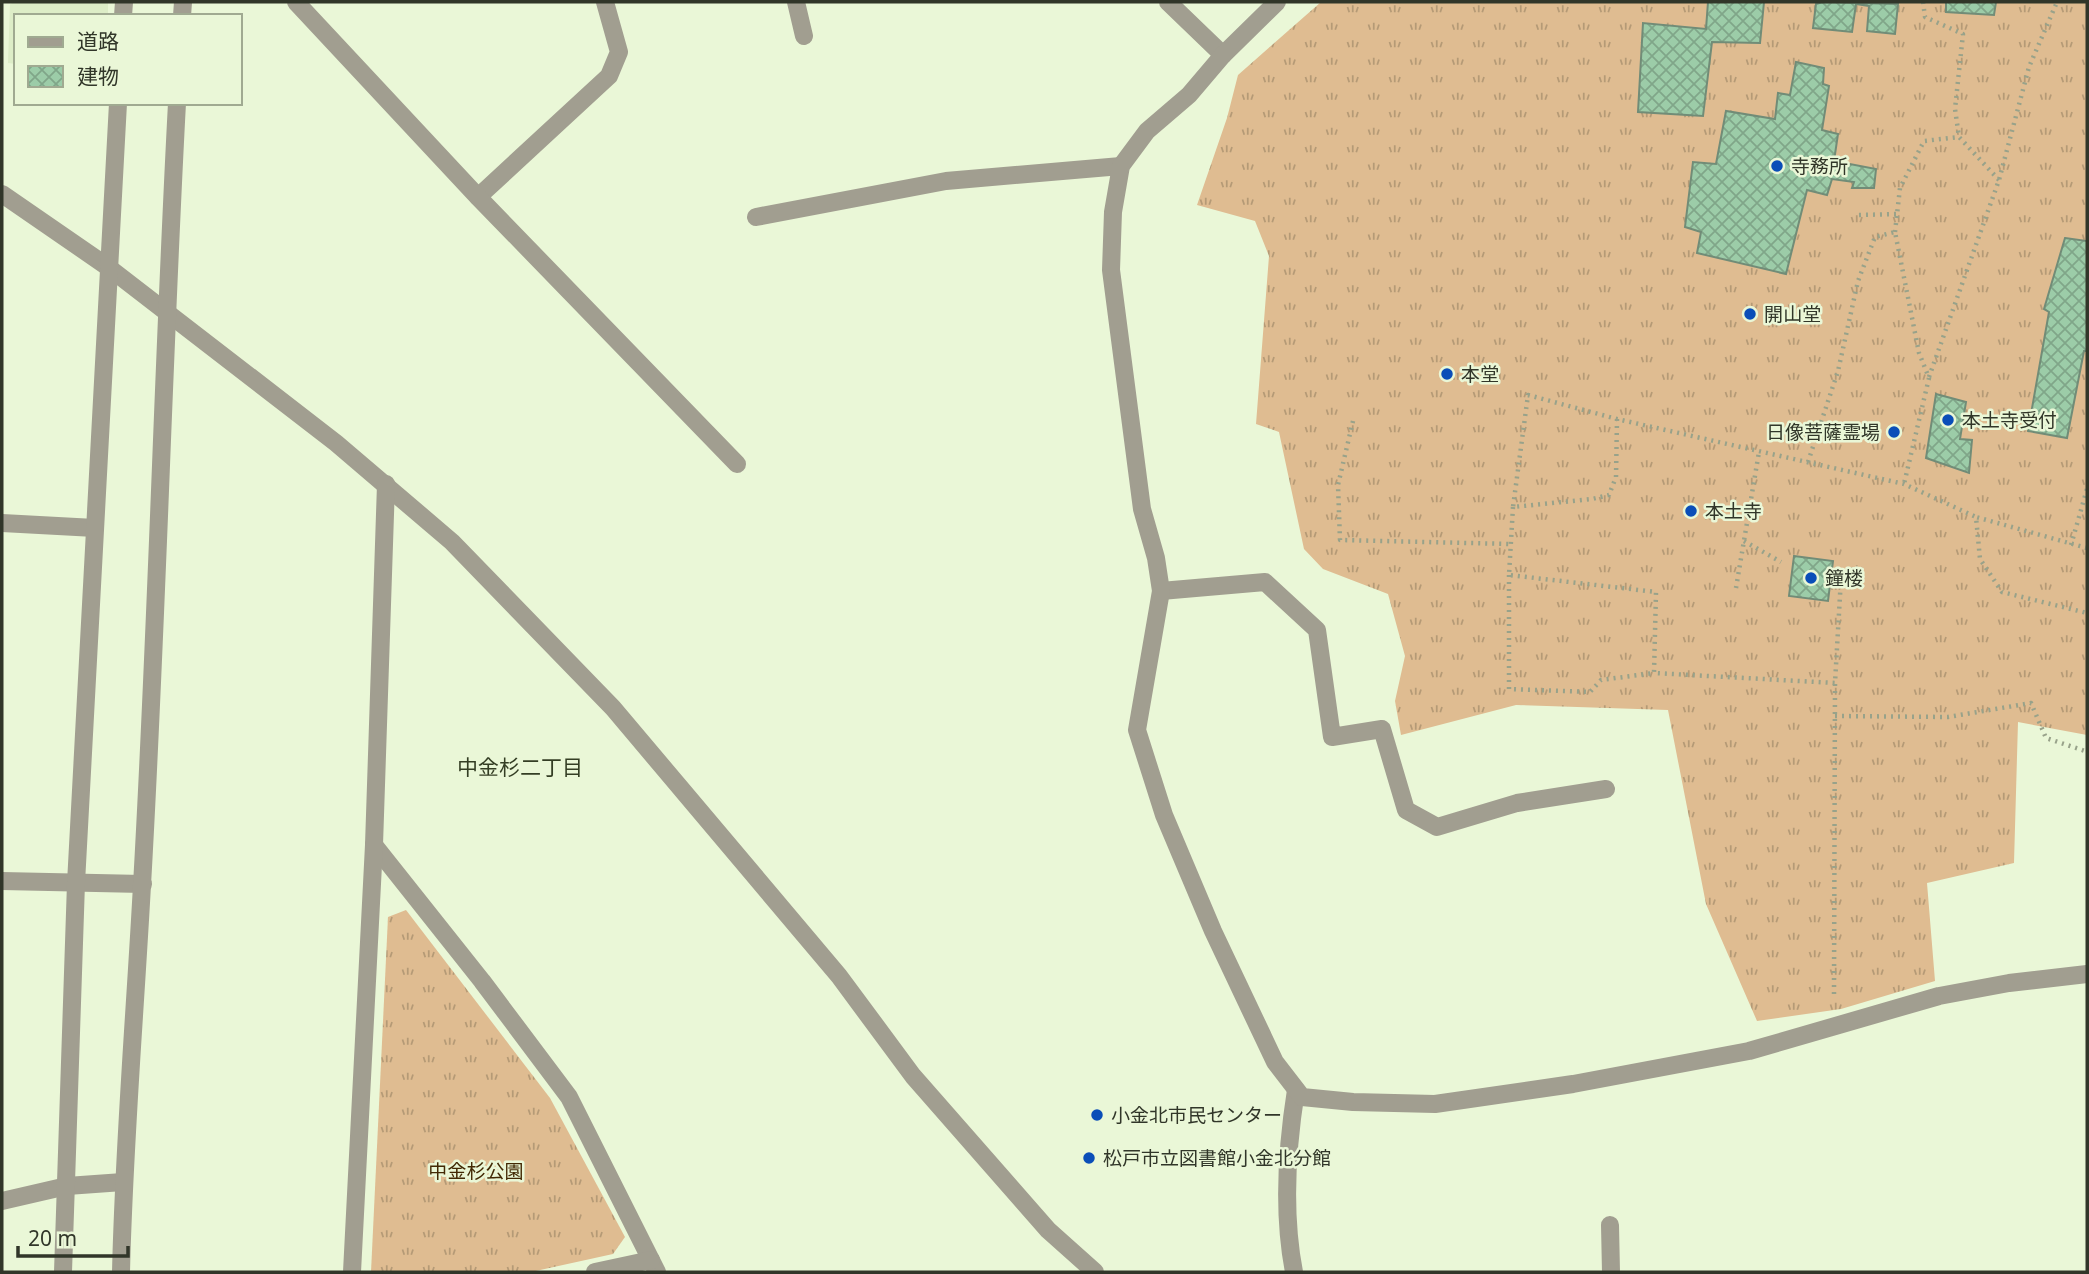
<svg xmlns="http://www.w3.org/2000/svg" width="2089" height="1274" font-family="'Noto Sans','Noto Sans JP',sans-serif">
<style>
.built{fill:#ddedc7}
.grass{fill:url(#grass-tufts)}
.building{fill:url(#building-cross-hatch);stroke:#718c77;stroke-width:2}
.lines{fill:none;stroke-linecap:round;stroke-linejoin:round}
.path{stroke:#98a28a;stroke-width:4.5;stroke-dasharray:2 5;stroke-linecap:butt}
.service{stroke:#a19e90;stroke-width:18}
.minor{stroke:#a19e90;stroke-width:18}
.tertiary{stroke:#a19e90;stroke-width:18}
.poi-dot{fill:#0a4eb8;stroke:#eaf7d7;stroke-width:2.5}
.labels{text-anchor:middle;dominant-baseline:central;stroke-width:5;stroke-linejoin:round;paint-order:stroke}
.poi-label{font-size:19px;fill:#313629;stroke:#eaf7d7;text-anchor:start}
.park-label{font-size:19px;fill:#422904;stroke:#eaf7d7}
.neighbourhood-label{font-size:21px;fill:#343e24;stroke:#eaf7d7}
</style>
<defs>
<pattern id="grass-tufts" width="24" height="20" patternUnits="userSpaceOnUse" patternTransform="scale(1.75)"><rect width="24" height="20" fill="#dfbc91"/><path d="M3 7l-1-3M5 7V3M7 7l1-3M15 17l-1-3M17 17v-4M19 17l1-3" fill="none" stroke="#b59a76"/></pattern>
<pattern id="building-cross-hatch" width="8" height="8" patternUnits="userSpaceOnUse" patternTransform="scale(1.75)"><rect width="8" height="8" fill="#9ccca8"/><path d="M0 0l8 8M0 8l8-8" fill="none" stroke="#80a689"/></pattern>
</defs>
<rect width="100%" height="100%" fill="#eaf7d7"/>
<path class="built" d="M15,2H108V16H16V64L8,63L10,4Z"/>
<g class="grass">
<path d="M1321,2H2087V735L2018,722L2014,863L1927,883L1935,981L1841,1009L1757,1021L1706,904L1668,710L1516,705L1401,735L1395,701L1405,656L1388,594L1323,569L1304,549L1279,432L1256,424L1269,256L1255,221L1197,205L1227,118L1238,75Z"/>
<path d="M406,910L550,1098L625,1237L613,1254L531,1272H371L388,917Z"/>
</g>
<g class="building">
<path d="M1708,2H1764L1760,43L1712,42L1703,116L1638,112L1643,23L1706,29Z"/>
<path d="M1823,2L1898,4L1895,34L1867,31L1869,6L1856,4L1852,32L1813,28L1816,4Z"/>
<path d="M1946,2H1996L1994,15L1946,12Z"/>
<path d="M1796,62L1824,68L1823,84L1829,86L1822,130L1838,134L1834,161L1876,169L1874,188H1852L1854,182L1832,179L1827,195L1807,190L1786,274L1697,253L1701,232L1685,227L1693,162L1716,164L1726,111L1775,119L1778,93L1790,95Z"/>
<path d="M2065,238L2087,241V351H2084L2067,438L2028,431L2049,312L2044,309Z"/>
<path d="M1936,394L1966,402L1960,439L1972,440L1969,473L1926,458Z"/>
<path d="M1794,556L1833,561L1828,601L1789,596Z"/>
</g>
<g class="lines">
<g class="path">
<path d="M1923,2L1925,17L1963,34L1955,109L1959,137"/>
<path d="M1859,215L1897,214"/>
<path d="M1895,232L1900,188L1924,141L1959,137L1999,180"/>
<path d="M1929,377L1999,180L2029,67L2057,2"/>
<path d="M1617,419L1616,477L1609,495L1592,499L1513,507L1528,395L1617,419L1904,484L1976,517"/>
<path d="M1353,421L1338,485L1340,540L1511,544"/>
<path d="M1808,462L1838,371L1858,281L1875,237L1895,232L1919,353L1929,378L1904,484"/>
<path d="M1513,507L1509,575L1656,592L1654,673L1835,683L1841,578"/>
<path d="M1744,541L1781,562"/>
<path d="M2071,545L2087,489"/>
<path d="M2087,548L1976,517L1980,559L2002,592L2087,613"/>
<path d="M1509,575V689L1590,692L1601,680L1654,673"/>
<path d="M1736,588L1759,452"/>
<path d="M1835,716L1948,717L2031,703L2046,738L2085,751"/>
<path d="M1834,994L1835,683"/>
</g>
<g class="service">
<path d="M756,217L946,181L1121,166"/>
<path d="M1161,591L1265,582L1317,630L1332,737L1382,729L1406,810L1437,827L1517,803L1606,789"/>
<path d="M1610,1225L1611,1272"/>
<path d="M1294,1272C1283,1215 1287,1147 1296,1090"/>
</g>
<g class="minor">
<path d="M796,2L804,36"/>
<path d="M1168,2L1223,55"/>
<path d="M1277,2L1223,55L1189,95L1147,131L1121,166L1113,212L1111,270L1142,509L1156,558L1161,591L1137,730L1164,815L1213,931L1275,1062L1302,1097L1353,1102L1435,1104L1573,1084L1749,1051L1939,996L2009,983L2087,974"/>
<path d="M123,16L124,2"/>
<path d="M182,16L183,2"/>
<path d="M2,194L108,267L336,443L452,542L613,708L839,976L913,1076L1048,1230L1095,1272"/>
<path d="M478,197L609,76L619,52L605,2"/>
<path d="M2,523L95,528"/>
<path d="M374,845L482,981L569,1097L657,1272"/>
<path d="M2,881L143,884"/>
<path d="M2,1201L67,1186L123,1182"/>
<path d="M63,1272L76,883L118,103"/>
<path d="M121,1272C124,1143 135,1014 142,885C157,624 163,364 177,103"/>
<path d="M352,1272L374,845L386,484"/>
<path d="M595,1272L651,1260"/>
</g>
<path class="tertiary" d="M296,2L478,197L737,464"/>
</g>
<g class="poi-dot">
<circle cx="1777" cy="166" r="7"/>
<circle cx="1750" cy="314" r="7"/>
<circle cx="1447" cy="374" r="7"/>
<circle cx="1948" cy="420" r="7"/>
<circle cx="1894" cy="432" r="7"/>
<circle cx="1691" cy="511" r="7"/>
<circle cx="1811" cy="578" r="7"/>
<circle cx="1097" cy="1115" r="7"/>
<circle cx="1089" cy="1158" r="7"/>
</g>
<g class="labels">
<g class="poi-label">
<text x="1791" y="166">寺務所</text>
<text x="1764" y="314">開山堂</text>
<text x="1461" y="374">本堂</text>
<text x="1962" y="420">本土寺受付</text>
<text x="1880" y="432" text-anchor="end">日像菩薩霊場</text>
<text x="1705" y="511">本土寺</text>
<text x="1825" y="578">鐘楼</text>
<text x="1111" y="1115">小金北市民センター</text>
<text x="1103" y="1158">松戸市立図書館小金北分館</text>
</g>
<g class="park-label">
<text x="476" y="1171">中金杉公園</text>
</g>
<g class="neighbourhood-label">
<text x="520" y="767">中金杉二丁目</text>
</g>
</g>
<rect width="2089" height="1274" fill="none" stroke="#313629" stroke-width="7"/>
<rect x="14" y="14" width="228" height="91" fill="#eaf7d7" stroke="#a0aa91" stroke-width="2"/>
<rect x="28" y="37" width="35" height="10" fill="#a19e90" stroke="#a0aa91" stroke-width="2"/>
<text x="77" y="49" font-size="21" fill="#313629">道路</text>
<rect x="28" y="66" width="35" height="21" fill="url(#building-cross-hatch)" stroke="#a0aa91" stroke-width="2"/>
<text x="77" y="84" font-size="21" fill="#313629">建物</text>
<path d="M18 1246v10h110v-10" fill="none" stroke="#313629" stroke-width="3.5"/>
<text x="28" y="1246" font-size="21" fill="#313629" stroke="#eaf7d7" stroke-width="5" paint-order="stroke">20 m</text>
</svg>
